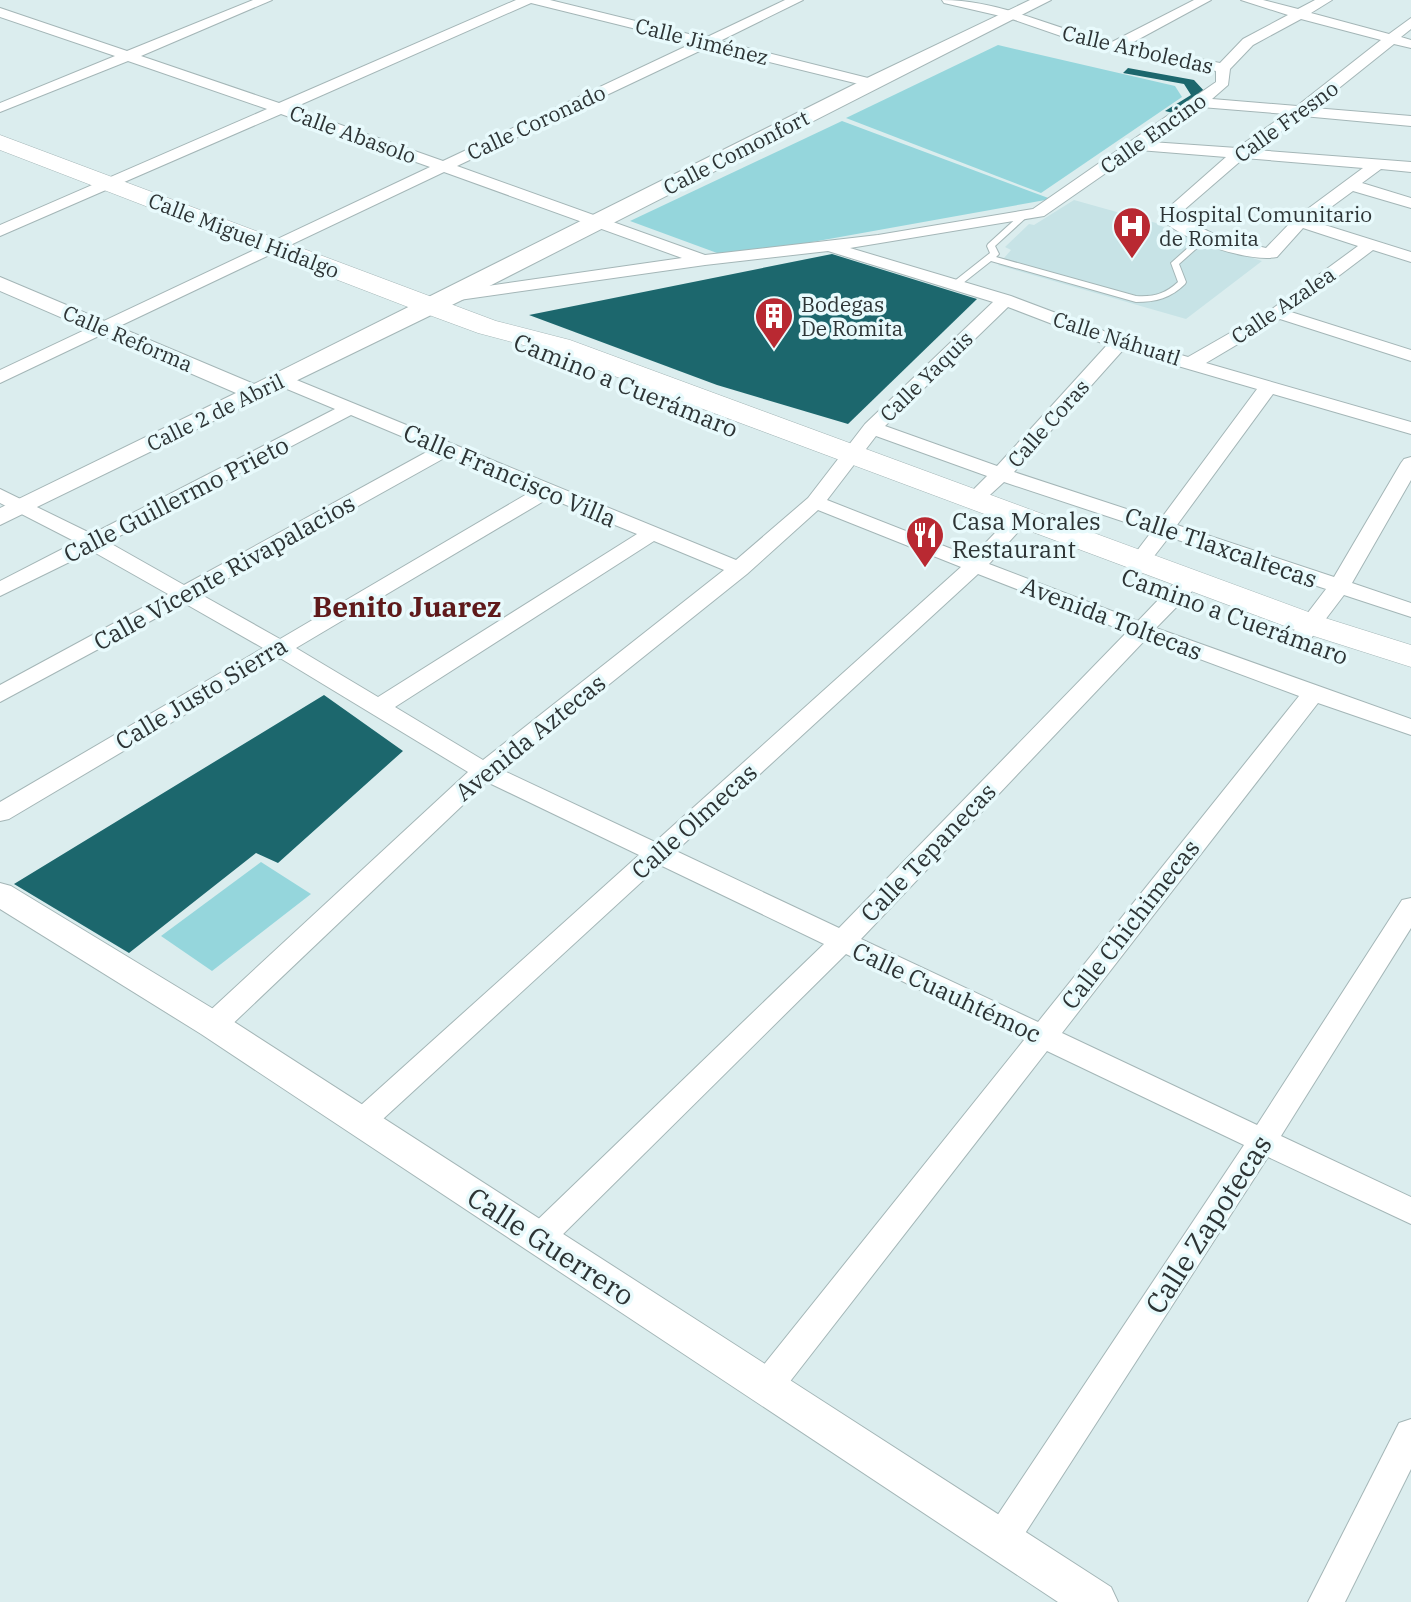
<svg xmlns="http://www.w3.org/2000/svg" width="1411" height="1602" font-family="'IBM Plex Serif',serif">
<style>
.built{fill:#c7e3e6}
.green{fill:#95d6dc}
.building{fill:#1c676d}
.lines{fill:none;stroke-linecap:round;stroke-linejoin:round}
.service-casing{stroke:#a4b6b7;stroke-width:2}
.minor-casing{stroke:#a4b6b7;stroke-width:2}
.tertiary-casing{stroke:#a4b6b7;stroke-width:2}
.primary-casing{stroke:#a4b6b7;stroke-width:1}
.service{fill:#fff;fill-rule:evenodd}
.minor{fill:#fff;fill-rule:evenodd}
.tertiary{fill:#fff;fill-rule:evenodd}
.primary{fill:#fff;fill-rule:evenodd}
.labels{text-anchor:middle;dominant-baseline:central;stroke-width:7;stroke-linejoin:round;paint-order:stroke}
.far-street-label{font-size:21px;fill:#2d3435;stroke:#e8fafc}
.far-poi-label{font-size:21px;fill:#2d3435;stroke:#e8fafc;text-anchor:start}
.street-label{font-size:24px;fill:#2d3435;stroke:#e8fafc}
.poi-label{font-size:24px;fill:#2d3435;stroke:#e8fafc;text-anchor:start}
.quarter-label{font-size:28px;font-weight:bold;fill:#5f1a1b;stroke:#e8fafc}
.near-street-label{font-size:28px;fill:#2d3435;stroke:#e8fafc}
</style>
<rect width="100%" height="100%" fill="#dbedee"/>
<path class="built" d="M1074,200L1156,223L1172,232L1262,261L1186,319L998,265L1011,250L1005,247L1029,224L1034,225Z"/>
<g class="green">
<path d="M998,45L1175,86L1182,97L1041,193L846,118Z"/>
<path d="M842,121L1051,199L728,257L630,221Z"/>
<path d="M261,862L311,894L212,971L161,936Z"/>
</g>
<g class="building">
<path d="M1128,68L1194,80L1206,93L1177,114L1165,111L1191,95L1184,84L1123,73Z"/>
<path d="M832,254L977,299L848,424L717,385L529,315Z"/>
<path d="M324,695L403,751L278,863L256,853L129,953L14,884Z"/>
</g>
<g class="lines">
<defs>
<path id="service" d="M1022,213L1029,215L995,246L999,254L996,257L1136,296C1154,297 1165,294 1178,282L1171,263L1190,246L1197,248L1179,264L1186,282L1185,284C1171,298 1156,302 1136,302L991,261L958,287H952V283L990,253L987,246L988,244Z"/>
<g id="minor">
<path d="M253,0H272L141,56L279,103L516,0H550L705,38L785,0H803L720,41L876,80L878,83L876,86L871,87L708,47L457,166L705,255L878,235L1033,209L1216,82V71L1087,45L1009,18L944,3L942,0C1002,0 1055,30 1112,42L1194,0H1211L1128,45L1220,63L1243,39L1288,15L1241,0H1263L1298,9L1315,0H1332L1311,13L1389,34L1411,18V29L1401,37L1411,40V48L1394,44L1314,108L1411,116V126L1303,116L1255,150L1411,162V172L1381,169L1362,183L1411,198V208L1353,191L1312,221L1411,252V262L1373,250L1291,312L1411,350V361L1280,319L1206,363L1411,422V434L1273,394L1177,525L1334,577L1401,463L1404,459L1411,457V480L1352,583L1411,603V617L1344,595L1306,645H1290L1287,640L1326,589L1169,537L1148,564H1134L1130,560L1152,531L1004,482L980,504H966L963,500L987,476L876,436L827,500L972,557L1015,512H1029L1032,516L1029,520L989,564L1138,621L1183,574H1199L1202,579L1199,584L1156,628L1411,719V735L1318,703L1062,1033L1257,1125L1402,900L1411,898V928L1281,1136L1411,1197V1224L1268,1157L1013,1552L1001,1557L989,1552L984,1540L989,1528L1244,1145L1047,1051L778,1397L766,1402L754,1397L750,1387L754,1377L1024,1040L846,954L550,1247L539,1251L528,1247L524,1238L528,1229L824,944L660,865L371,1130L361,1134L351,1130L347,1122L351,1114L639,855L487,782L223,1033L213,1036L203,1033L199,1025L203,1017L468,772L280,658L9,819L0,821V802L263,648L184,603L0,702V685L168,594L92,551L0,596V581L76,542L0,503V489L92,534L335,409L275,384L273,380L282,374L736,560L808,498L865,424L993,302L828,251L705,265L452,301L443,296L446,292L682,258L444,172L0,383V370L430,167L281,114L0,236V225L267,109L128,61L0,112V103L115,56L0,17V8L127,51ZM531,3L693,43L443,161L293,108ZM1301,19L1381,40L1297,106L1212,99L1228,85L1230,69L1253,45ZM1201,107L1286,114L1237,148L1151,142ZM1139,150L1226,157L1159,216C1176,239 1249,263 1277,257L1303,228L1358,246L1272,309L1188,357L1125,339L1011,296L850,248L1044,216ZM1244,158L1363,168L1294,219L1266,248L1222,238L1177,216ZM1008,307L1107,345L997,466L885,426ZM1123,350L1257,389L1160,520L1014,472ZM351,415L432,449L184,585L108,542ZM448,456L532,491L280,639L200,594ZM549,498L637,534L378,697L296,648ZM818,510L961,567L655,842L502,770L747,574ZM654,541L724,570L483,760L395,707ZM978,574L1127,632L839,928L676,851ZM1146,639L1299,696L1038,1022L861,939Z"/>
<path d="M1411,1419V1469L1345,1602H1308L1399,1423Z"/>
</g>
<g id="tertiary">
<path d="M1030,0H1051L460,301L0,525V508L236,393L0,291V277L254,384L865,79Z"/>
<path d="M0,883L11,886L225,1016L1111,1587L1118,1602H1058L201,1034L0,909Z"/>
</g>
<path id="primary" d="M0,135L496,321L570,340L1322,617L1411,645V667L1298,631L550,352L478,333L421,312L0,150Z"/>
</defs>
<use href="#service" class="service-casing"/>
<use href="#minor" class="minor-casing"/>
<use href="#tertiary" class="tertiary-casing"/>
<use href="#primary" class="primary-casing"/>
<use href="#service" class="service"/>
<use href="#minor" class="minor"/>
<use href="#tertiary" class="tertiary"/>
<use href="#primary" class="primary"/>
</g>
<defs>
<symbol id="hospital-pin" viewBox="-11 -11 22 30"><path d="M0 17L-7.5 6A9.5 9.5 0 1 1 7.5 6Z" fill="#b92932" stroke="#e8fafc"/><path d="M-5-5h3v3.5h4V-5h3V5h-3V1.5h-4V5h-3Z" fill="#fff"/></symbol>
<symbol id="building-pin" viewBox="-11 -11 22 30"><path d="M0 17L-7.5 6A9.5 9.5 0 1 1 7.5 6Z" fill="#b92932" stroke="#e8fafc"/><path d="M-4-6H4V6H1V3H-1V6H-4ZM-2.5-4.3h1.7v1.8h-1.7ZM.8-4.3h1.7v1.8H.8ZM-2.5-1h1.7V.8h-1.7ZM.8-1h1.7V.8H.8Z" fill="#fff"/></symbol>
<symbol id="restaurant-pin" viewBox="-11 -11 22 30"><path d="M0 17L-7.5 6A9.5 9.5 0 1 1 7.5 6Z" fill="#b92932" stroke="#e8fafc"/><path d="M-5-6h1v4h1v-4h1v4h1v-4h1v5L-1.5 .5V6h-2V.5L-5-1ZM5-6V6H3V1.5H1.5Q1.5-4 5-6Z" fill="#fff"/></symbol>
</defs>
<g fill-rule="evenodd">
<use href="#hospital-pin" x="1110" y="204" width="44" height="60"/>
<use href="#building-pin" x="752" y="294" width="44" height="60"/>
<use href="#restaurant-pin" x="903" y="513" width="44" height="60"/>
</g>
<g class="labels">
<g class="far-street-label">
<text transform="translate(702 41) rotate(14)">Calle Jiménez</text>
<text transform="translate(1138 49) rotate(13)">Calle Arboledas</text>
<text transform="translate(1286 121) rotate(-36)">Calle Fresno</text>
<text transform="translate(536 122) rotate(-25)">Calle Coronado</text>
<text transform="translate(1153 133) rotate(-35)">Calle Encino</text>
<text transform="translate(353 134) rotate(20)">Calle Abasolo</text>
<text transform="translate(736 152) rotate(-27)">Calle Comonfort</text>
<text transform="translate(244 235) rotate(21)">Calle Miguel Hidalgo</text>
<text transform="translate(1283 305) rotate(-34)">Calle Azalea</text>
<text transform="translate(128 338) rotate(23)">Calle Reforma</text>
<text transform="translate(1117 338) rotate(18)">Calle Náhuatl</text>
<text transform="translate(926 376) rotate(-44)">Calle Yaquis</text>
<text transform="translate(215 412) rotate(-26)">Calle 2 de Abril</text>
<text transform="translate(1048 423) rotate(-48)">Calle Coras</text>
</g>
<g class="far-poi-label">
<text x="1159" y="214">Hospital Comunitario<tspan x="1159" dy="24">de Romita</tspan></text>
<text x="801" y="304">Bodegas<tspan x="801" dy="24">De Romita</tspan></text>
</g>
<g class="street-label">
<text transform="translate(626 385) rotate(22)">Camino a Cuerámaro</text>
<text transform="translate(510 475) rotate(23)">Calle Francisco Villa</text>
<text transform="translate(176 499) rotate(-27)">Calle Guillermo Prieto</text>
<text transform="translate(1221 547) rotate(19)">Calle Tlaxcaltecas</text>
<text transform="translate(224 572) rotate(-29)">Calle Vicente Rivapalacios</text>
<text transform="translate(1235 616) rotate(20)">Camino a Cuerámaro</text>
<text transform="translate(1112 618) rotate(21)">Avenida Toltecas</text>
<text transform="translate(201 693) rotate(-31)">Calle Justo Sierra</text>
<text transform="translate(530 737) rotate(-39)">Avenida Aztecas</text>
<text transform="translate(694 821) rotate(-42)">Calle Olmecas</text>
<text transform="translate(928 852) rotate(-46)">Calle Tepanecas</text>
<text transform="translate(1130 924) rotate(-52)">Calle Chichimecas</text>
<text transform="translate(947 992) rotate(25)">Calle Cuauhtémoc</text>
</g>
<g class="poi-label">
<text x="952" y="521">Casa Morales<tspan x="952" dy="28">Restaurant</tspan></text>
</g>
<g class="quarter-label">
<text x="407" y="606">Benito Juarez</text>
</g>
<g class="near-street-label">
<text transform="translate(1208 1224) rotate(-57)">Calle Zapotecas</text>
<text transform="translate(551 1246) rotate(33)">Calle Guerrero</text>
</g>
</g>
</svg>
